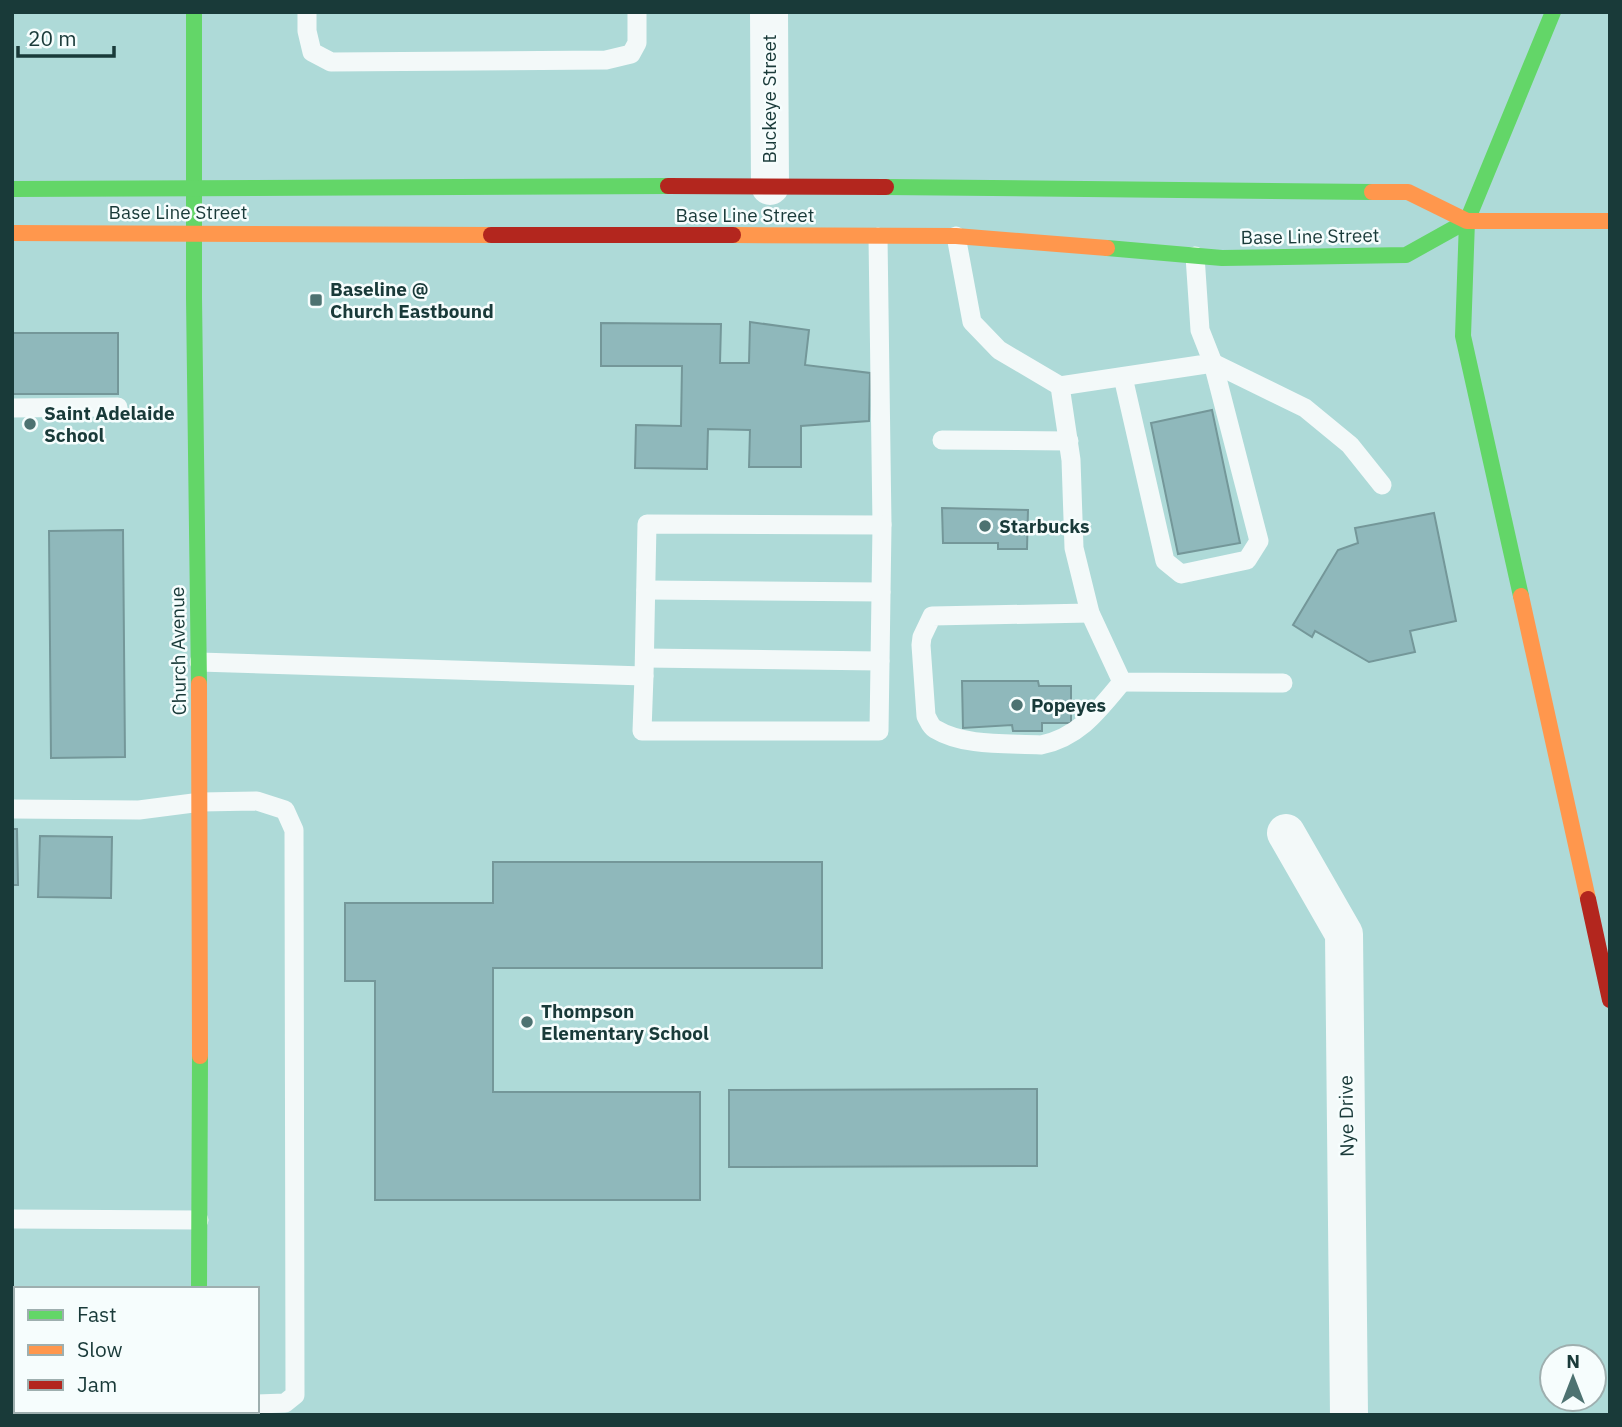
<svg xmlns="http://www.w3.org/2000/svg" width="1622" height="1427" font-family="'IBM Plex Sans',sans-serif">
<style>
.building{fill:#8fb8bb;stroke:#749799;stroke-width:2}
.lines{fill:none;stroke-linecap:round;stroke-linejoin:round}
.lane{stroke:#f3f9f9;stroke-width:19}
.street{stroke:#f3f9f9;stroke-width:38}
.fast{stroke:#63d668;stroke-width:16}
.slow{stroke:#ff974d;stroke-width:16}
.jam{stroke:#b3261e;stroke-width:16}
.poi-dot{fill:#4d7271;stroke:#f6fdfd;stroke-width:2.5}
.labels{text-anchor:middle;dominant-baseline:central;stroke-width:5;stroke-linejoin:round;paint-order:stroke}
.street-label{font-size:19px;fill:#193a39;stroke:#f6fdfd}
.poi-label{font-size:19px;font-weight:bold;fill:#193a39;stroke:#f6fdfd;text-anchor:start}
</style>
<rect width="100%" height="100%" fill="#aedad8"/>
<g class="building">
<path d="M750,322L809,330L805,365L870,373L869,421L801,426V467H749L750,430L708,429L707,469L635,468L636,425L681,426L682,366H601V323L721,324L720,363H749Z"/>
<rect x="12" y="333" width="106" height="61"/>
<path d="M1212,410L1240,543L1178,554L1151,423Z"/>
<path d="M942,508L1028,510L1027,549H998V543H943Z"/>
<path d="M1434,513L1456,621L1410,631L1415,652L1369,662L1315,631L1312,637L1293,625L1338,550L1358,543L1355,528Z"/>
<path d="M123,530L125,757L51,758L49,531Z"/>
<path d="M962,681H1038L1039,686H1071V723H1042V731H1013L1012,725L963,728Z"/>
<path d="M12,829H17L18,885H12Z"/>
<path d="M40,836L112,837L111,898L38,897Z"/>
<path d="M493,862H822V968H493V1092H700V1200H375V981H345V903H493Z"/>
<path d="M1037,1089V1166L729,1167V1090Z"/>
</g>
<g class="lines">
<g class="lane">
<path d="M307,12V31L312,52L331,62L606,60L631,54L637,43V12"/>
<path d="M956,236L972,322L999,350L1060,386L1071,460L1074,548L1090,613L1122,682L1283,683"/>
<path d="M1213,363L1305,408L1350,445L1382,485"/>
<path d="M1123,377L1165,561L1181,574L1247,560L1259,541L1213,363"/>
<path d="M1060,386L1213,363L1200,330L1195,256"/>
<path d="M12,408L118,407"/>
<path d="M942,440L1069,441"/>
<path d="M646,590L881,592"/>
<path d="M1090,613L932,616L922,637L921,645L926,716C929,721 930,726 935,729C965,747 1008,743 1041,745C1079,737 1098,711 1122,682"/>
<path d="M645,658L880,661"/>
<path d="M199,662L644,676L647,524L882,525L878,237"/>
<path d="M644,676L642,731H879L882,525"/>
<path d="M12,809L139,810L201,802L257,801L285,810L294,830L295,1395L285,1403L257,1404"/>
<path d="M12,1219L199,1220"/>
</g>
<g class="street">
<path d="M769,12L770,186"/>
<path d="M1286,833L1344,934L1349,1415"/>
</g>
<g class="fast">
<path d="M194,12V298L199,684"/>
<path d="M886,187L1372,192"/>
<path d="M12,189L668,186"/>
<path d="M1107,248L1222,258L1406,255L1467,221"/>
<path d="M1521,596L1463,336L1467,221L1553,12"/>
<path d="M199,1289L200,1056"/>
<path d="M199,1411V1415"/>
</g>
<g class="slow">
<path d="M1372,192H1408L1467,221H1610"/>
<path d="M12,233L491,235"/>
<path d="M733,235L956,236L1107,248"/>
<path d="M1521,596L1588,899"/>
<path d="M199,684L200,1056"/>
</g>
<g class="jam">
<path d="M668,186L886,187"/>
<path d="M491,235H733"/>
<path d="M1588,899L1610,1000"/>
</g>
</g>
<g class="poi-dot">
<rect x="309" y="293" width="14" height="14" rx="3.5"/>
<circle cx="30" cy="424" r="7"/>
<circle cx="985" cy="526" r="7"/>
<circle cx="1017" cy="705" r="7"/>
<circle cx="527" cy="1022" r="7"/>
</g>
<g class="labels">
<g class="street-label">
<text transform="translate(769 99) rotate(-90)">Buckeye Street</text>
<text x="178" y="212">Base Line Street</text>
<text x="745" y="215">Base Line Street</text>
<text transform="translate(1310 236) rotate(-1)">Base Line Street</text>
<text transform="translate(178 651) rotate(-91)">Church Avenue</text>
<text transform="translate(1346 1116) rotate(-91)">Nye Drive</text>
</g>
<g class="poi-label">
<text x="330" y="289">Baseline @<tspan x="330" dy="22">Church Eastbound</tspan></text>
<text x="44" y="413">Saint Adelaide<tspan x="44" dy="22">School</tspan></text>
<text x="999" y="526">Starbucks</text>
<text x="1031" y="705">Popeyes</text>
<text x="541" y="1011">Thompson<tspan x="541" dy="22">Elementary School</tspan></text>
</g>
</g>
<rect width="1622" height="1427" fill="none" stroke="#193a39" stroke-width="28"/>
<rect x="14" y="1287" width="245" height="126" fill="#f6fdfd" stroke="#9eafaf" stroke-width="2"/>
<rect x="28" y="1310" width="35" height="10" fill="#63d668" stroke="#9eafaf" stroke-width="2"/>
<text x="77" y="1322" font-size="21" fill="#193a39">Fast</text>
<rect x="28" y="1345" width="35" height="10" fill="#ff974d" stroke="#9eafaf" stroke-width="2"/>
<text x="77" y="1357" font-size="21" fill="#193a39">Slow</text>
<rect x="28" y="1380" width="35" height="10" fill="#b3261e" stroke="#9eafaf" stroke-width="2"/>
<text x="77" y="1392" font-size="21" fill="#193a39">Jam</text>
<g transform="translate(1573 1378)"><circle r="33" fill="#f6fdfd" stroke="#9eafaf" stroke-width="2"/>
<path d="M0-5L12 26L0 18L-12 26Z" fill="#4d7271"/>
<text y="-10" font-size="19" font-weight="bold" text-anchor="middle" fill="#193a39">N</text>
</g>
<path d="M18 46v10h96v-10" fill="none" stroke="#193a39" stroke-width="3.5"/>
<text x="28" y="46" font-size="21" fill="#193a39" stroke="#f6fdfd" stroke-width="5" paint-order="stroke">20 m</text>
</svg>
